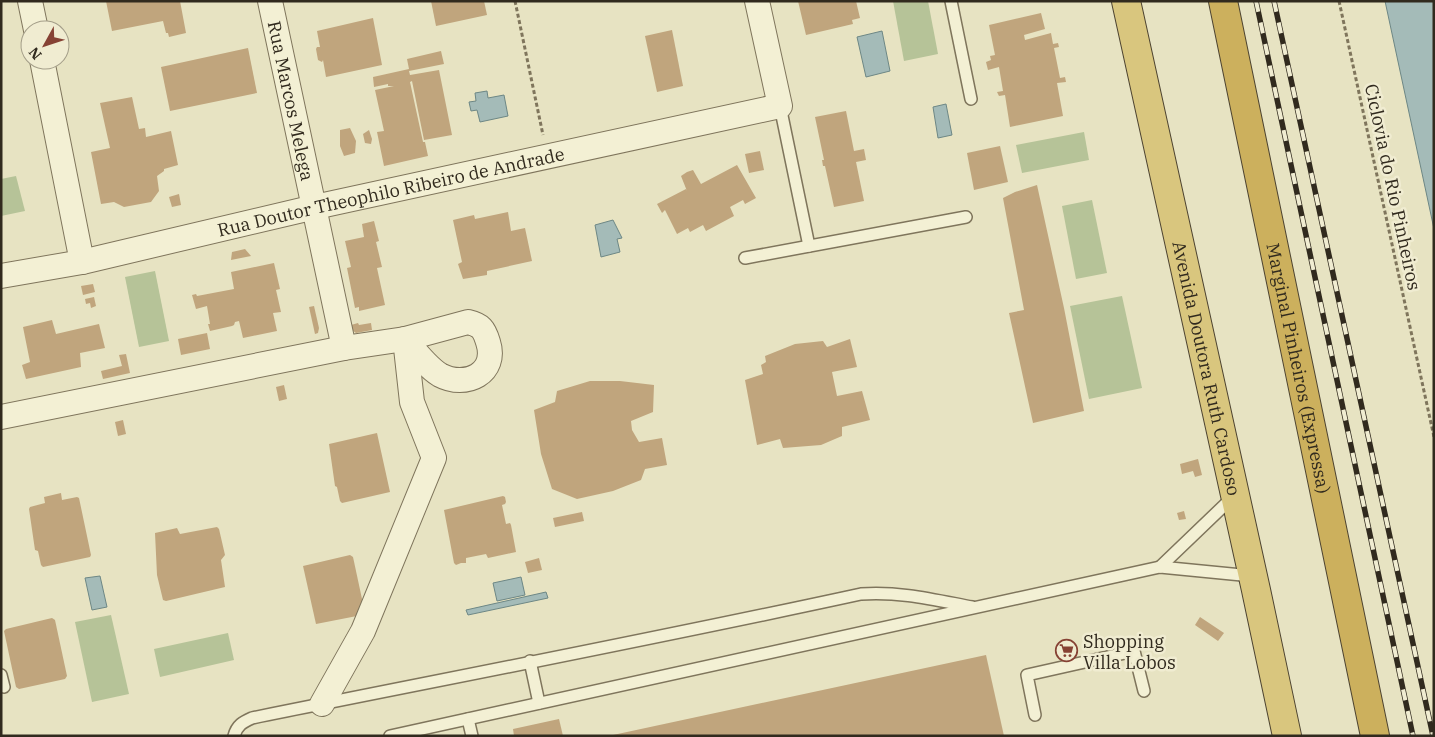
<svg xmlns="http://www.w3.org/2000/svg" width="1435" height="737" font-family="'IBM Plex Serif',serif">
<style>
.green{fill:#b6c398}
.water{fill:#a4bbb8;stroke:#6d8785}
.building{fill:#c0a57d}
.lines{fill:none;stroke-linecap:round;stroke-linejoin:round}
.service-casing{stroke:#7f755c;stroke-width:14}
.minor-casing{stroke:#7f755c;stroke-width:26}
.trunk-casing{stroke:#4d4330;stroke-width:30}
.motorway-casing{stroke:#4d4330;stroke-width:30}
.path{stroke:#7f755c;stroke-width:3;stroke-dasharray:4 2.5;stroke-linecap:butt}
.service{stroke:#f3f0d4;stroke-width:11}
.minor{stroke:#f3f0d4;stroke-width:24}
.trunk{stroke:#d9c67e;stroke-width:28}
.motorway{stroke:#ccb05d;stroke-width:28}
.rail-casing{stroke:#312a1e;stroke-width:5.5}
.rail{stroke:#f0ecd1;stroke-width:4;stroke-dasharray:11;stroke-linecap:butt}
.labels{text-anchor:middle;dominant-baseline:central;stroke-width:5;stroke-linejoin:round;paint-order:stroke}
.street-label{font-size:18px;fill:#312a1e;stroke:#f0ecd1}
.poi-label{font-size:18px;fill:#312a1e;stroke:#f0ecd1;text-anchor:start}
</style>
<rect width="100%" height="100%" fill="#e7e3c2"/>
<g class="green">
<path d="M893,1H928L938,54L904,61Z"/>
<path d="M1084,132L1089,160L1022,173L1016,145Z"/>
<path d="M16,176L25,211L1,216V179Z"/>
<path d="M1092,200L1107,273L1076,279L1062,206Z"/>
<path d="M155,271L169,341L139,347L125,277Z"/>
<path d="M1122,296L1142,388L1089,399L1070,306Z"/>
<path d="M111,615L129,694L92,702L75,622Z"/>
<path d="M228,633L234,660L160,677L154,649Z"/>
</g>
<g class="water">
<path d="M1385,1H1434V229Z"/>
<path d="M882,31L890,71L866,77L857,37Z"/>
<path d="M487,91L488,98L504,95L508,116L480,122L477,110L471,111L469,102L476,101L475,93Z"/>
<path d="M946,104L952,135L938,138L933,107Z"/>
<path d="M613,220L622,238L617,239L620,252L601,257L595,225Z"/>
<path d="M100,576L107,607L92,610L85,578Z"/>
<path d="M521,577L525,595L497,601L493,583Z"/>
<path d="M546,592L548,598L468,615L466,610Z"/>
</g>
<g class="building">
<path d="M106,1H180L186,33L169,37L168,33H166L163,21L112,31Z"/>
<path d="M431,1H484L487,15L436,26Z"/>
<path d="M798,1H856L860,18L852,20L853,24L806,35Z"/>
<path d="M1041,13L1045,29L1024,35L1025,40L1051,33L1053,44L1058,43L1059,47L1054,48L1060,78L1065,77L1066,82L1057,83L1063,116L1010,127L1005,95L999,96L997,92L1003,91L999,67L988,70L986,62L991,60L990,56L995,55L989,25Z"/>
<path d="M373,18L382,65L326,77L323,60L322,62L318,60L316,49L317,47H320L317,31Z"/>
<path d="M672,30L683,86L657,92L645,36Z"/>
<path d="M248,48L257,93L170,111L161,67Z"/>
<path d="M441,51L444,64L409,71L410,75L439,70L452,135L424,140L412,81L410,82L423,142H425L428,156L384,166L377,132L384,131L375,90L394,86H388V84L374,87L373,77L409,69L407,59Z"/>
<path d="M132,97L139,129L145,128L146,137L171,131L178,165L164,169V171L157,176L159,191L151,202L124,207L114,202L101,204L91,152L110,148L100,103Z"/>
<path d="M846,111L854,151L864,149L866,160L856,162L864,201L834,207L825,166H823L822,160H824L815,117Z"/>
<path d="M350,128L356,141L355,153L344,156L340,146V130Z"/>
<path d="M369,130L372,139L371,144L365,143L363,134Z"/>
<path d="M1000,146L1008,182L974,190L967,153Z"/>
<path d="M760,151L764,170L749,173L745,154Z"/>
<path d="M737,165L756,198L745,204L743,200L730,207L734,216L706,231L703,225L690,232L688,228L677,234L665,210L662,213L657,204L686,189L687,191L681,176L687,172L693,170L701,184Z"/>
<path d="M1037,185L1064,308L1084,411L1033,423L1009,313L1024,310L1003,198L1015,192Z"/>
<path d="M179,194L181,205L172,207L169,197Z"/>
<path d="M508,212L511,231L525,228L532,261L487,271V275L463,279L458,264L462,262L453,220L474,215L475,219Z"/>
<path d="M374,221L379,241L376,242L382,267L377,268L385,305L359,311V307L355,308L347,268L351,267L345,241L364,237L362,224Z"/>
<path d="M245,249L251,256L231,260L232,252Z"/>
<path d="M274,263L280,289L276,290L281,312L273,313L277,331L243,338L239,321L235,322L234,325L232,326L210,331L208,324H210L207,306L196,309L192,295L196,294L197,296L234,289L231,272Z"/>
<path d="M93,284L95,292L83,295L81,286Z"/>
<path d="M94,297L96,306L91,308L90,303L86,304L85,299Z"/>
<path d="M314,306L319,328L318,333L315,334L309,307Z"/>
<path d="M52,320L56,334L99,324L105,348L80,353L81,367L26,379L22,365L30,362L23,327Z"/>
<path d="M358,323L359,325L371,323L372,330L356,333L352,330L351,325Z"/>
<path d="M207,333L210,349L181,355L178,339Z"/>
<path d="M850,339L857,367L832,372L837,396L862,391L870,420L842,427V436L821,445L783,448L780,439L757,445L745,380L763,374L761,365L766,362L765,356L795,344L823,341L827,347Z"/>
<path d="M126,354L130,373L103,379L101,371L122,366L119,355Z"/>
<path d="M590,381H620L654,385L653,412L631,421L632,430L639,442L662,438L667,465L645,469L641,480L613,491L577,499L552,489L541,454L534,410L555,402L557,391Z"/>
<path d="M284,385L287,399L279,401L276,387Z"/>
<path d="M123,420L126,434L118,436L115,422Z"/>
<path d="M377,433L390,492L342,503L340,501L337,487L335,486L329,444Z"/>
<path d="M1198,459L1202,475L1195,477L1193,471L1182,474L1180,464Z"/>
<path d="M61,493L62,500L77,497L79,498L91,555L90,557L43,567L41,565L38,551L35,550L29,509L30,507L45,503L44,497Z"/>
<path d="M503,496L505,497L506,502L505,504L502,505L506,524L510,523L511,525L516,552L488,558L486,554L466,558V563H461L456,565L454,563L444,510Z"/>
<path d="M1184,511L1186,519L1179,520L1177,513Z"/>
<path d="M582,512L584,521L555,527L553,518Z"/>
<path d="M217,527L219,529L225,555L221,560L225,587L166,601L163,600L157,575L155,533L177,528L180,534Z"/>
<path d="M350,555L353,557L365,613L362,615L316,624L303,566Z"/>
<path d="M539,558L542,570L528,573L525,562Z"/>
<path d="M1200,617L1224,633L1218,641L1195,625Z"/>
<path d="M52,618L55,620L67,676L65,679L19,689L16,687L4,631L6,629Z"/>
<path d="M986,655L1004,736H613V735Z"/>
<path d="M559,719L563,736H514L513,729Z"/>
</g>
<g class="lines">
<defs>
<g id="service">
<path d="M951,1L971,99"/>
<path d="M780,106L809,246"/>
<path d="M745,258L966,217"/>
<path d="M1160,567L1234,496"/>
<path d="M530,661L539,703"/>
<path d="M1,675L4,687"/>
<path d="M1035,715L1027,675L1134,651L1144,691"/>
<path d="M468,719L472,736"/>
<path d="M234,736C237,725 243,722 252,718C455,677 659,638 861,594C899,591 935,600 972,607"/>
<path d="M390,736L1160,567L1252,576"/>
</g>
<g id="minor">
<path d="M30,1L36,30"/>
<path id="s1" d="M270,1L344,348"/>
<path d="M42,60L82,262"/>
<path id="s2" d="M1,276L82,262L315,207L780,106L757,1"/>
<path d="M1,417L344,348L405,339L468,322C481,325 484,329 488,342C498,373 466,389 440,375C427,367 415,351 405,339"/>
<path d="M322,704L363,631L434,458L412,402L405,339"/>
</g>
<g id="trunk">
<path id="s3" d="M1126,1L1256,590L1287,736"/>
</g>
<g id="motorway">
<path id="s4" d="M1223,1L1375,736"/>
</g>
</defs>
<use href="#service" class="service-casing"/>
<use href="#minor" class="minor-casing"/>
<use href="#trunk" class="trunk-casing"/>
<use href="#motorway" class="motorway-casing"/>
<g class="path">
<path d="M515,1L543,135"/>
<path d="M1339,1L1434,437"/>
</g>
<use href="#service" class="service"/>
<use href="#minor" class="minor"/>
<use href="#trunk" class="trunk"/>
<use href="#motorway" class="motorway"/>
<defs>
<g id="rail">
<path d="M1256,1L1413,736"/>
<path d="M1274,1L1433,736"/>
</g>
</defs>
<use href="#rail" class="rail-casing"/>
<use href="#rail" class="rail"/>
</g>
<defs>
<symbol id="supermarket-ring" viewBox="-11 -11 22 22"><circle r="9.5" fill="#f0ecd1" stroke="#864234" stroke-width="1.5"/><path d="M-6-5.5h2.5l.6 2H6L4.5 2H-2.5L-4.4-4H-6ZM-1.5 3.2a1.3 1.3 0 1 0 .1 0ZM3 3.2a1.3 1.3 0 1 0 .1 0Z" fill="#864234"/></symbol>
</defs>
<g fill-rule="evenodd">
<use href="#supermarket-ring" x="1054" y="638" width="25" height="25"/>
</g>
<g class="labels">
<g class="street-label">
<text stroke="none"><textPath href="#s1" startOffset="102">Rua Marcos Melega</textPath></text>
<text transform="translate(1393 187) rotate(78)">Ciclovia do Rio Pinheiros</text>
<text stroke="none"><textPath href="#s2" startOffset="399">Rua Doutor Theophilo Ribeiro de Andrade</textPath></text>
<text stroke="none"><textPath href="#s3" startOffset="376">Avenida Doutora Ruth Cardoso</textPath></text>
<text stroke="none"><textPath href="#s4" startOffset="375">Marginal Pinheiros (Expressa)</textPath></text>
</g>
<g class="poi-label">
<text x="1083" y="641">Shopping<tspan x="1083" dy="21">Villa Lobos</tspan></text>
</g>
</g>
<rect width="1435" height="737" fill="none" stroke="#312a1e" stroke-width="5"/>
<g transform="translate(45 45) rotate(230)"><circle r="24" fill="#f0ecd1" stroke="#a49e89"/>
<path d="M0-4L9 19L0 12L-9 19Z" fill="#864234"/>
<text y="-8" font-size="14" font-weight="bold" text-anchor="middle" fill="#312a1e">N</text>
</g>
</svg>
